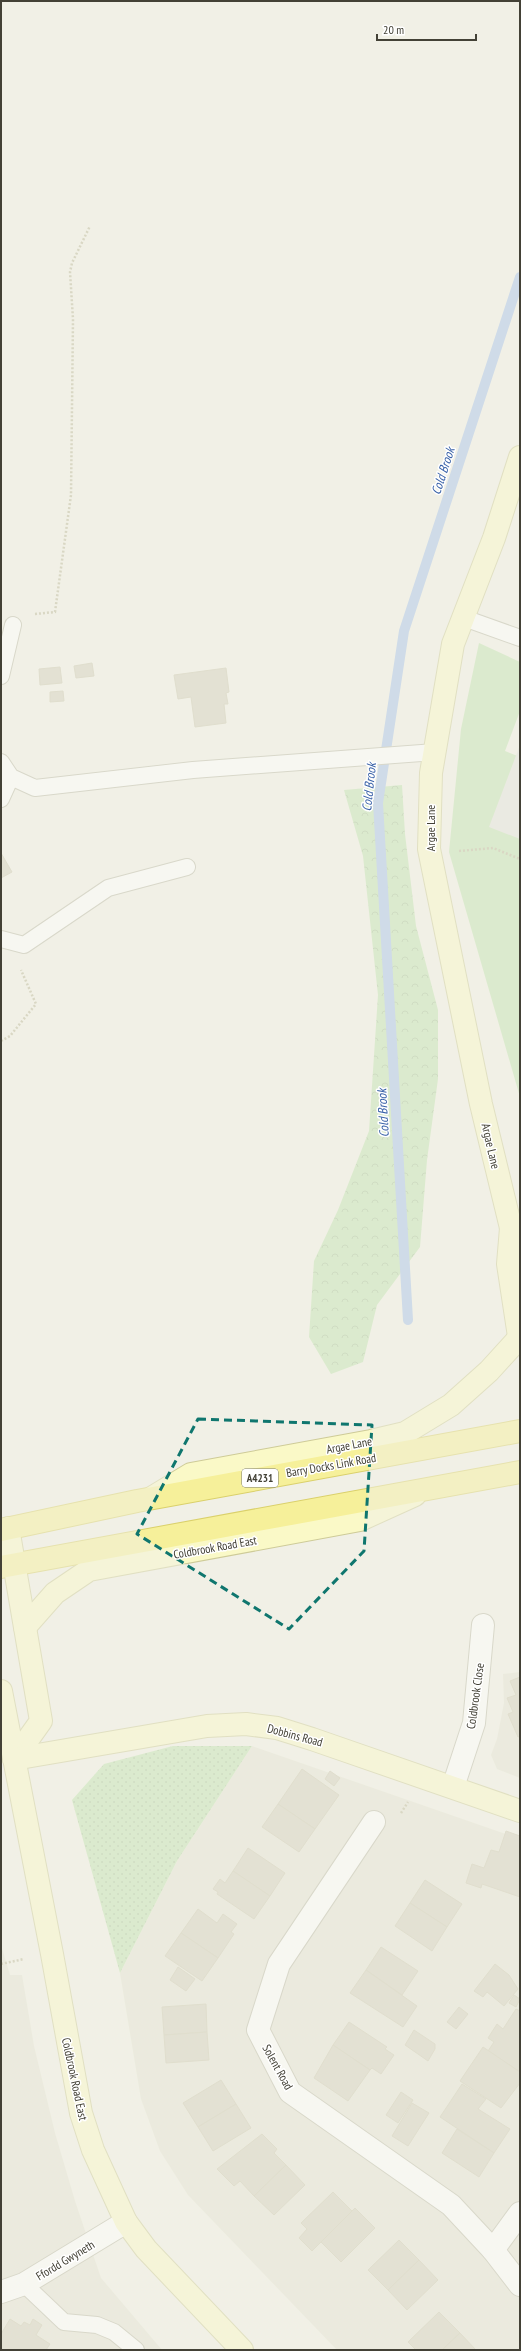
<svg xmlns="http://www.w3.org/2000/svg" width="521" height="2351" font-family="'PT Sans Narrow',sans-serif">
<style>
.residential{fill:#e5e3d4}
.grass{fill:url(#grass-dots)}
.forest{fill:url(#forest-crowns)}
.green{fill:#c2e3b1}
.parking{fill:#e3e2dd}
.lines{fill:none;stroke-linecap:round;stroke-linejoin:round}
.stream{stroke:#a6c0ea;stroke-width:10}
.building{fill:#d2cebc;stroke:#ccc7b0}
.lane-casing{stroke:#bcbaa9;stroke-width:18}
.street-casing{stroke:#bcbaa9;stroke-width:24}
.secondary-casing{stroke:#cecb98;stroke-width:24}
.primary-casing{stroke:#dad06b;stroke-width:24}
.path{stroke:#bdb89b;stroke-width:2.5;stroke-dasharray:2 2;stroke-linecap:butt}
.lane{stroke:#fff;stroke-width:16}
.street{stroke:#fff;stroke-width:22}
.secondary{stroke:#faf9c7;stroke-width:22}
.primary{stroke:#f6f09a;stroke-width:22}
.marked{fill:none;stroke:#0f766e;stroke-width:3;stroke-dasharray:8 5;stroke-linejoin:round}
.labels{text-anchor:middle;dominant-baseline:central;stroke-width:3;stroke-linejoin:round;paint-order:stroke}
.shield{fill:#fff;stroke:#7b7a72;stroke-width:1}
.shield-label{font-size:11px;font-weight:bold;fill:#434136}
.street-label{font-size:12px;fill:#434136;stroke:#fff}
.water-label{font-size:13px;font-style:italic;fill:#3760a7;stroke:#fff}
</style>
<defs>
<pattern id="grass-dots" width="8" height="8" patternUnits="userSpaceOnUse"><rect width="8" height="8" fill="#c2e3b1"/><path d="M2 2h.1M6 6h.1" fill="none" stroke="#a8c499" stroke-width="1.8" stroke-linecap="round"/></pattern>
<pattern id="forest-crowns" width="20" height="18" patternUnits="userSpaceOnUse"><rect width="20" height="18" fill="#c2e3b1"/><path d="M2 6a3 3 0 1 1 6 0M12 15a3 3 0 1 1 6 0" fill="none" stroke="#a8c499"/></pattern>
</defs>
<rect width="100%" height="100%" fill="#f1f0e6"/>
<g class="residential">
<path d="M520,1672V1778L497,1769L491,1755L497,1739L504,1703L503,1674Z"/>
<path d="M252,1746L520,1839V2350H337L188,2195L160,2151L141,2099L120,1973L177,1861Z"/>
<path d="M1,1945L10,1975H22L34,2046L55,2133L75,2201L101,2278L162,2350H1Z"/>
</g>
<path class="grass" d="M173,1746H252L177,1861L120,1973L72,1800L104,1764Z"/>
<path class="forest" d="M402,785L405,834L416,926L438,1010V1079L427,1160L420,1247L377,1305L363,1362L331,1374L309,1337L314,1261L338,1210L369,1131L378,995L363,856L344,790Z"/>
<path class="green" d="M479,643L520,662V711L505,751L520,757V1097L449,852L461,729Z"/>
<path class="parking" d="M520,745V839L489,827Z"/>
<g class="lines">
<path class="stream" d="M408,1320L378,803L404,631L520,277"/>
</g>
<g class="building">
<path d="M92,663L94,676L76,678L74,666Z"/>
<path d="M60,667L62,683L40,685L39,669Z"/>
<path d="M226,668L229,692L226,693L228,704H224L226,723L195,727L191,697L178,699L174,675Z"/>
<path d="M63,691L64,701L50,702V692Z"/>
<path d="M1,853L12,872L1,878Z"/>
<path d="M520,1677V1736L518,1737L508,1714L513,1712L507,1698L516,1695L510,1681Z"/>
<path d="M302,1769L339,1795L315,1829L278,1804Z"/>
<path d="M330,1771L340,1778L334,1786L325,1779Z"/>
<path d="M278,1804L315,1829L299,1852L262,1827Z"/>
<path d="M506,1831L520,1836V1897L482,1884L481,1888L466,1883L472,1864L484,1868L491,1850L499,1852Z"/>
<path d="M248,1848L285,1873L270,1896L233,1871Z"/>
<path d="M233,1871L270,1896L254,1919L217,1894L218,1892L213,1889L220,1879L225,1883Z"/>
<path d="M425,1880L462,1904L447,1927L410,1903Z"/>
<path d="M410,1903L447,1927L432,1951L395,1926Z"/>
<path d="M198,1909L217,1923L223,1914L237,1924L231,1932L234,1934L218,1958L181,1933Z"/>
<path d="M181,1933L218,1958L202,1981L165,1956Z"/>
<path d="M381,1947L418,1971L402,1995L366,1970Z"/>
<path d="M495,1964L509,1975L518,1989L504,2006L487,1992L483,1997L474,1991Z"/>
<path d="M178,1967L195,1979L186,1991L170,1980Z"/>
<path d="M366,1970L417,2006L403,2027L350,1993Z"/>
<path d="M514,1995L520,1999L516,2007L509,2003Z"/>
<path d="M206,2004L207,2032L164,2035L162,2007Z"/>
<path d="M459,2007L468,2014L456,2029L447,2022Z"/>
<path d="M516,2009L520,2011V2072L488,2051L494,2042L488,2038L497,2024L503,2029Z"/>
<path d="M349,2022L387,2047L385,2049L394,2055L381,2074L372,2068L370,2070L333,2045Z"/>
<path d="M414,2030L435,2044V2049L428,2061L405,2045Z"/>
<path d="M207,2032L209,2060L166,2063L164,2035Z"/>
<path d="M333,2045L370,2070L348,2101L314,2078Z"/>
<path d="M483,2047L520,2072V2083L501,2108L460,2081Z"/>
<path d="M221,2080L236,2104L198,2127L183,2103Z"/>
<path d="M462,2084L486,2099L478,2109L510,2129L494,2153L440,2117Z"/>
<path d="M401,2092L413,2100L398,2123L386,2115Z"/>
<path d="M412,2103L429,2113L408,2146L392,2136Z"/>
<path d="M236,2104L251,2128L213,2151L198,2127Z"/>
<path d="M457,2129L494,2153L479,2177L442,2153Z"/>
<path d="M262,2134L277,2149L274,2153L286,2165L254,2196L240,2181L234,2186L217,2169Z"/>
<path d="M286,2165L305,2185L274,2215L254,2196Z"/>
<path d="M333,2192L352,2211L312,2251L299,2238L307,2229L301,2223Z"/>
<path d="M355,2208L375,2228L341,2262L321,2242Z"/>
<path d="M399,2240L419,2260L388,2290L368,2270Z"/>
<path d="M419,2260L438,2280L407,2310L388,2290Z"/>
<path d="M439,2312L460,2333L442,2350H416L408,2342Z"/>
<path d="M10,2319L21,2326L24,2322L30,2325L33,2319L42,2325L36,2335L50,2344L46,2350H4L1,2348V2334Z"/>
<path d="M460,2333L476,2350H442Z"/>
</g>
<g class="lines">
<defs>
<g id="lane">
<path d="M464,618L520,638"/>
<path d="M1,676L13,625"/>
<path d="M1,762L11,777L35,788L193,770L435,752"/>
<path d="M1,799L11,777"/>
<path d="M1,939L24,945L108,888L187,867"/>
<path d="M24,2284L64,2322L97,2325L114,2332L136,2350"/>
</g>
<g id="street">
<path d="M453,1787L474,1723L483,1625"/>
<path d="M374,1822L279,1964L258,2030L290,2092L451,2205L493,2250L520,2285"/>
<path d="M493,2250L520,2213"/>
<path d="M1,2292L24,2284L126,2222"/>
</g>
<g id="secondary">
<path d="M520,457L494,538L453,644L431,773L429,849L481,1104L511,1228L520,1243"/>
<path d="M511,1228L508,1264L520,1343"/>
<path d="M153,1497L191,1474L371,1441L405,1433L451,1405L489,1371L519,1338"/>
<path d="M8,1528L41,1721L14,1759"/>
<path d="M25,1627L55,1593L89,1570L360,1520L415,1495"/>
<path d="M1,1691L52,1954L81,2113L93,2150L126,2222L146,2249L242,2350"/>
<path d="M14,1759L207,1726L246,1724L277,1728L312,1739L520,1811"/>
</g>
<g id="primary">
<path d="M1,1530L137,1501L520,1431"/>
<path d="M1,1567L520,1472"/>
</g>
</defs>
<use href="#lane" class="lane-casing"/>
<use href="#street" class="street-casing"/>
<use href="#secondary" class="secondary-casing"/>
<use href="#primary" class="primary-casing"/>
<g class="path">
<path d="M35,614L55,612L71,495L73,319L70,272L72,263L90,226"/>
<path d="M459,851L493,848L520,859"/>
<path d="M1,1041L10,1036L36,1004L21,970"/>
<path d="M401,1813L408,1802"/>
<path d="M1,1964L24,1959"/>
</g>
<use href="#lane" class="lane"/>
<use href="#street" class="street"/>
<use href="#secondary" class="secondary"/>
<use href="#primary" class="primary"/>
</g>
<path d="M0 0H521V2351H0ZM198,1419L372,1425L364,1551L289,1629L137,1534Z" fill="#f1f0e6" fill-opacity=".55" fill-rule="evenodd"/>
<path class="marked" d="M198,1419L372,1425L364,1551L289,1629L137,1534Z"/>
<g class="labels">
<rect class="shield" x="242" y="1469" width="36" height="18" rx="3"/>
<g class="shield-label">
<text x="260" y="1478">A4231</text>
</g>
<g class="street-label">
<text transform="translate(430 828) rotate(-90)">Argae Lane</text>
<text transform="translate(491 1146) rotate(77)">Argae Lane</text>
<text transform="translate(349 1445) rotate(-11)">Argae Lane</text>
<text transform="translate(331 1465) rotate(-10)">Barry Docks Link Road</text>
<text transform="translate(215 1547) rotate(-10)">Coldbrook Road East</text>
<text transform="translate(475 1696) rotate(-82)">Coldbrook Close</text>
<text transform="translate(295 1735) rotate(15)">Dobbins Road</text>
<text transform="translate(278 2067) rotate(61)">Solent Road</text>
<text transform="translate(75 2079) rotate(78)">Coldbrook Road East</text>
<text transform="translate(65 2260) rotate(-31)">Ffordd Gwyneth</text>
</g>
<g class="water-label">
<text transform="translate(443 471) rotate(-72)">Cold Brook</text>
<text transform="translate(369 787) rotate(-84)">Cold Brook</text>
<text transform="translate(383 1113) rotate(-93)">Cold Brook</text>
</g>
</g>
<rect width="521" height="2351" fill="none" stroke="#434136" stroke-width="4"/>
<path d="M377 34v6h99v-6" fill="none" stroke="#434136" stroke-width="2"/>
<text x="383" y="34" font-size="12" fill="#434136" stroke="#ffffff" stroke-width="3" paint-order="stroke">20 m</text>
</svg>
